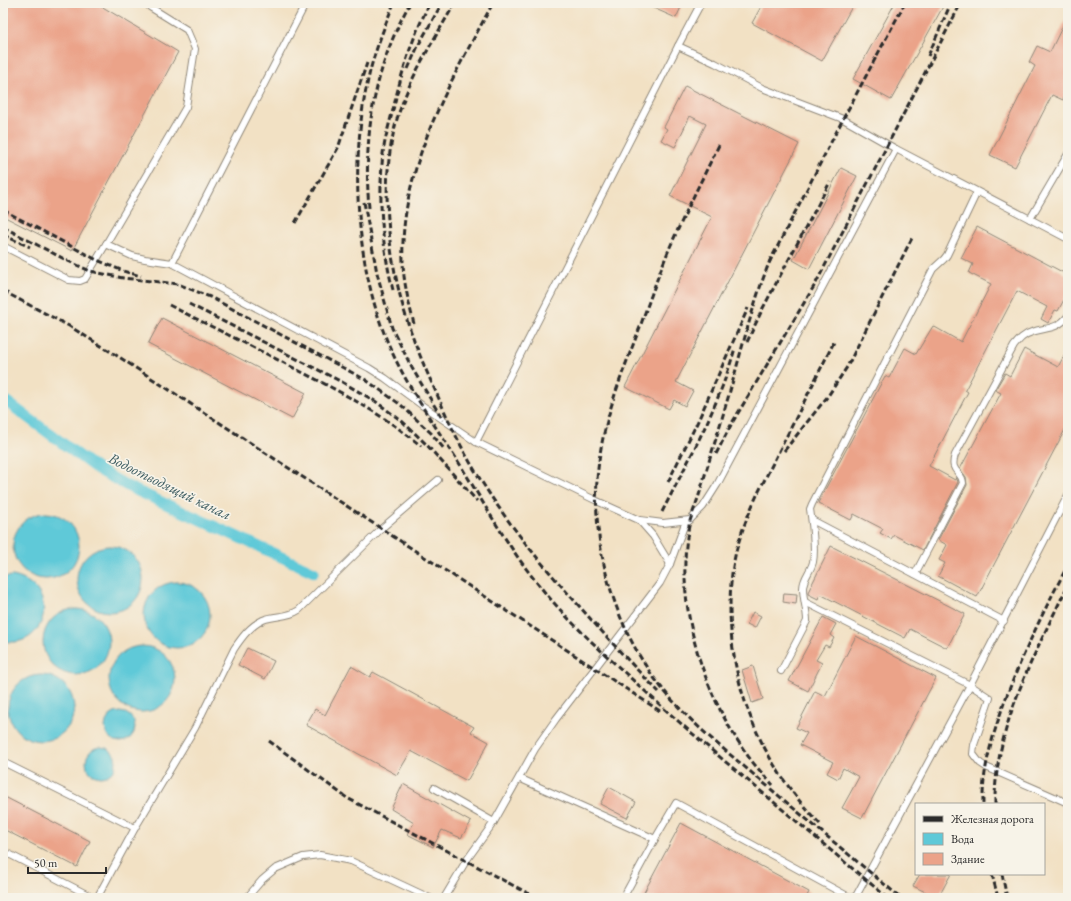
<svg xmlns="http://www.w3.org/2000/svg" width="1071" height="901" font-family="'EB Garamond',serif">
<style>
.water{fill:#5ec9d8;stroke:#447a82}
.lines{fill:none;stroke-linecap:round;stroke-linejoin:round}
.canal{stroke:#5ec9d8;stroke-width:11}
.building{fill:#eba389}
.service-casing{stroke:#8e8678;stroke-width:8}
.service{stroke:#fff;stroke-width:6}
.rail{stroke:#2b2b2b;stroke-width:3;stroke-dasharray:6 3;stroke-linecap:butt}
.labels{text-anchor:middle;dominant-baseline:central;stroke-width:3.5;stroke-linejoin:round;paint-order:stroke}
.water-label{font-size:15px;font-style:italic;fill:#3a5a5f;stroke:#f7f3e8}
</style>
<rect width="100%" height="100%" fill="#f7f3e8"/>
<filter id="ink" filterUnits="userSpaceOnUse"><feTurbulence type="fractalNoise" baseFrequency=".025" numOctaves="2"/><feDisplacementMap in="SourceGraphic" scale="8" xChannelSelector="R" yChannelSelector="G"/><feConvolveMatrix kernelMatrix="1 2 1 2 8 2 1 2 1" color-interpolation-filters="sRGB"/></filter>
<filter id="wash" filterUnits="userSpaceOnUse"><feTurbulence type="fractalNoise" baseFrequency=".012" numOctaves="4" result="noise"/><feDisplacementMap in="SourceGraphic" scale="16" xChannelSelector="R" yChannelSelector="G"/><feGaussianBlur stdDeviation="0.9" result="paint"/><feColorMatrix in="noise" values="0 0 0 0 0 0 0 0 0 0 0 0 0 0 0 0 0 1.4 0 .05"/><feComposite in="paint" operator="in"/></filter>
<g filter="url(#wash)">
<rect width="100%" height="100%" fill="#f2e1c4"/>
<g class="water">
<circle cx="46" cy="546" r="33"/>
<circle cx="110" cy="579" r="33"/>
<path d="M13,576C63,587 46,651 3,641V577Z"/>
<circle cx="177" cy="615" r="33"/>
<circle cx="76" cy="642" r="33"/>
<circle cx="142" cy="679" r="33"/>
<circle cx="41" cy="708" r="33"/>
<circle cx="120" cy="727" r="15"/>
<circle cx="101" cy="762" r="15"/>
</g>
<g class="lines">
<path class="canal" d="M3,399L97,469L131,488L314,572"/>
</g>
<g id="blocks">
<g class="building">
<path d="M3,3H96L178,52L72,251L3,216Z"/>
<path d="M642,3H683L676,18Z"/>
<path d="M763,3H854L822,61L752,23Z"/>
<path d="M895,3H945L891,100L853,79Z"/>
<path d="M1068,15V89L1063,100L1052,95L1015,167L990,155L1035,66L1029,62L1037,46L1050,52Z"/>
<path d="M685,86L799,144L676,382L693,391L685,406L674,400L669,409L625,387L712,217L670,196L706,124L690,116L675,147L661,140L667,129L664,127Z"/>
<path d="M841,168L857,176L809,269L793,260Z"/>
<path d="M977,227L1068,275V292L1058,311L1055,310L1048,323L1041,319L1047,307L1017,291L965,390L968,392L929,466L955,480L956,477L958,482L923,550L894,535L891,539L880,533L883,529L854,514L851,520L818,503L885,376L889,378L905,348L916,354L933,326L961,342L991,284L969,273L973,264L961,258Z"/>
<path d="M162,318L306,393L292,419L148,344Z"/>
<path d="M1068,348V424L977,597L938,576L945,563L939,560L947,545L938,540L967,485L966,477L960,469L1001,393L995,390L1005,373L1010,376L1024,349L1058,367Z"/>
<path d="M831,546L965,614L947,648L910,629L905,638L820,594L818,599L808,594V592Z"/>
<path d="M784,593L797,594L796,604L783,602Z"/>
<path d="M753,612L761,616L755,628L747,624Z"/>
<path d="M823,617L836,624L830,635L834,638L829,647L825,645L816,660L822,663L808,691L789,681Z"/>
<path d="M856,636L936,678L862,818L842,808L859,777L843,768L838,779L827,773L833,762L800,745L807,733L796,728L815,691L825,696Z"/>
<path d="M247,648L274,661L265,679L238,665Z"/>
<path d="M351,666L370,677L373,672L474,727L471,732L489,742L467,781L411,751L397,775L306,725L315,709L325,715Z"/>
<path d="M753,666L763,699L752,703L742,670Z"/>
<path d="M403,784L471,822L461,838L442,830L433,847L407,834L414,823L391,809Z"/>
<path d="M609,787L636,802L627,818L600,804Z"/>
<path d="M3,796L90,841L77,867L3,829Z"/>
<path d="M681,823L809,892L806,898H641Z"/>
<path d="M920,874H951L938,898L913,886Z"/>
</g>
</g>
</g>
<g filter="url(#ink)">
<use href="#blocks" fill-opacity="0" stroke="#8e8678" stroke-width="1"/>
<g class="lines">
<defs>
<g id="service">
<path d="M678,46L715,63L762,88L843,119L896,149L1030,219L1068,154"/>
<path d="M1030,219L1068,239"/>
<path d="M106,244L186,107L195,49L187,30L150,7L153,3"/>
<path d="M3,246L69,280L80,281L85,279L106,244L132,256L145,259L172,263L369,368L385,378L423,406L476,442L597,501L639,520L653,536L670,564"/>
<path d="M172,263L306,3"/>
<path d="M476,442L678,46L701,3"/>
<path d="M640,520L663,523L690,520"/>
<path d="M812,520L1004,621"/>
<path d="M915,574L963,483C962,470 949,473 955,455L1014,346C1019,340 1024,334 1032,332C1047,327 1057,330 1068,316"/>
<path d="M805,602L970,685L990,698L974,745L973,754L980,763L986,767L1068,803"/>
<path d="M781,671L807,621C807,610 803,599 803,588C803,578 811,571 813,562C816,547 812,524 810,509L812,504L933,269L944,259L947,255L977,192"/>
<path d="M3,762L135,828"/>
<path d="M519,778L655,839L623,898"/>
<path d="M434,788L494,822"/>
<path d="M655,839L676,803L851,898"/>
<path d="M3,851L94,898"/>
<path d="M97,898L135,828L195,728L234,649C242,637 250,626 263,620C276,615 287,618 299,610L382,528L438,480"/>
<path d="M248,898L250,894L262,880L275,869L303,857L320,855L351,861L430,898"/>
<path d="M444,898L466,861L494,822L535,749L556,719L660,583L670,564L684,526L703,507L717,485L896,149"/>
<path d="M855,898L970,685L1068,495"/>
</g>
</defs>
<use href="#service" class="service-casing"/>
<use href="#service" class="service"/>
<g class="rail">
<path d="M394,3C385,25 376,48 370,71C350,153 354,254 384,333C401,378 430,418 456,458C482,500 507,546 538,584C570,624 609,658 647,693C687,730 728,764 769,798C809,832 848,865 888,898"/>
<path d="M455,3C431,45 403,87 393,135C380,194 390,270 409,326C417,349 426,371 436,392C448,420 461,448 477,474C504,519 538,560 573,599C601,631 629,662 659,692"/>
<path d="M928,56L951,3"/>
<path d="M408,69L418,46L442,3"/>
<path d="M719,145C702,179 685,213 670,247C659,273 649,301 640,327C623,371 605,415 599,461C588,537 613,627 661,687C689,722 725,750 759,779C806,819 854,859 901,898"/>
<path d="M364,202L377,273L392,328L412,368L443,420"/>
<path d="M369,208C363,134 374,68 410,3"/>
<path d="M3,210L97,260L123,271L141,276"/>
<path d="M295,223L338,148L367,63"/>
<path d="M3,227L68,261L90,271L123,278L178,284L210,297L366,380L401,405L431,433L445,450"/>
<path d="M3,235L30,247"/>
<path d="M771,258C751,307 740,358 725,408C717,436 708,464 700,492C697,502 693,511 690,521C673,597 700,687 744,750C752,763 763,774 773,785"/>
<path d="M769,263L843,119L905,3"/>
<path d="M393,290C382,247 378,199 383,154C385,135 392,116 396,97C404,65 414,33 430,3"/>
<path d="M3,291L69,326L116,355L660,711"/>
<path d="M189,304L342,382L375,401L403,422L426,444L477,501"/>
<path d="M169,305C208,325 247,344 286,364C335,389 379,411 421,446"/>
<path d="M414,324C410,308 406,292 404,276C394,178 448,86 493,3"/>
<path d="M747,342L763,308L830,182"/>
<path d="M784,451L828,396L847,367L913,236"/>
<path d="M716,454L732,423L816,283L961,3"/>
<path d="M668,482L697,423L748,308"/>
<path d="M662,512C689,459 719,406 735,348"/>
<path d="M269,741L347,798L537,898"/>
<path d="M983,804C982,769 993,735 1004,703C1022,655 1044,610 1068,565"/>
<path d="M995,804C994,728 1035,653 1068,585"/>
<path d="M820,824C763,765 731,692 730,609C730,586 732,563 739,541C748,511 763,483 777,455C796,418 815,380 834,342"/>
<path d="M992,874L998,898"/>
<path d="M1002,874L1007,898"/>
</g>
</g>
</g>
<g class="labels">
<g class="water-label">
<text transform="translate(170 486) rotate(26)">Водоотводящий канал</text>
</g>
</g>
<rect width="1071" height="901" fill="none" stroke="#f7f3e8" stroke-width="16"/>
<rect x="915" y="803" width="130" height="72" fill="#f7f3e8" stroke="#a5a39c"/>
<rect x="923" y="816" width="20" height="6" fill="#2b2b2b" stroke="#a5a39c"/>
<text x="951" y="823" font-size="12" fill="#2b2b2b">Железная дорога</text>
<rect x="923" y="833" width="20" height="12" fill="#5ec9d8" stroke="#a5a39c"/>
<text x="951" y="843" font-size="12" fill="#2b2b2b">Вода</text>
<rect x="923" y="853" width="20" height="12" fill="#eba389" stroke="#a5a39c"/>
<text x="951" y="863" font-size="12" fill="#2b2b2b">Здание</text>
<path d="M28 867v6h78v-6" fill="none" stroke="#2b2b2b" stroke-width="2"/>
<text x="34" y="867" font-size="12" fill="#2b2b2b" stroke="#f7f3e8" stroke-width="3" paint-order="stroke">50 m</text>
</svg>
